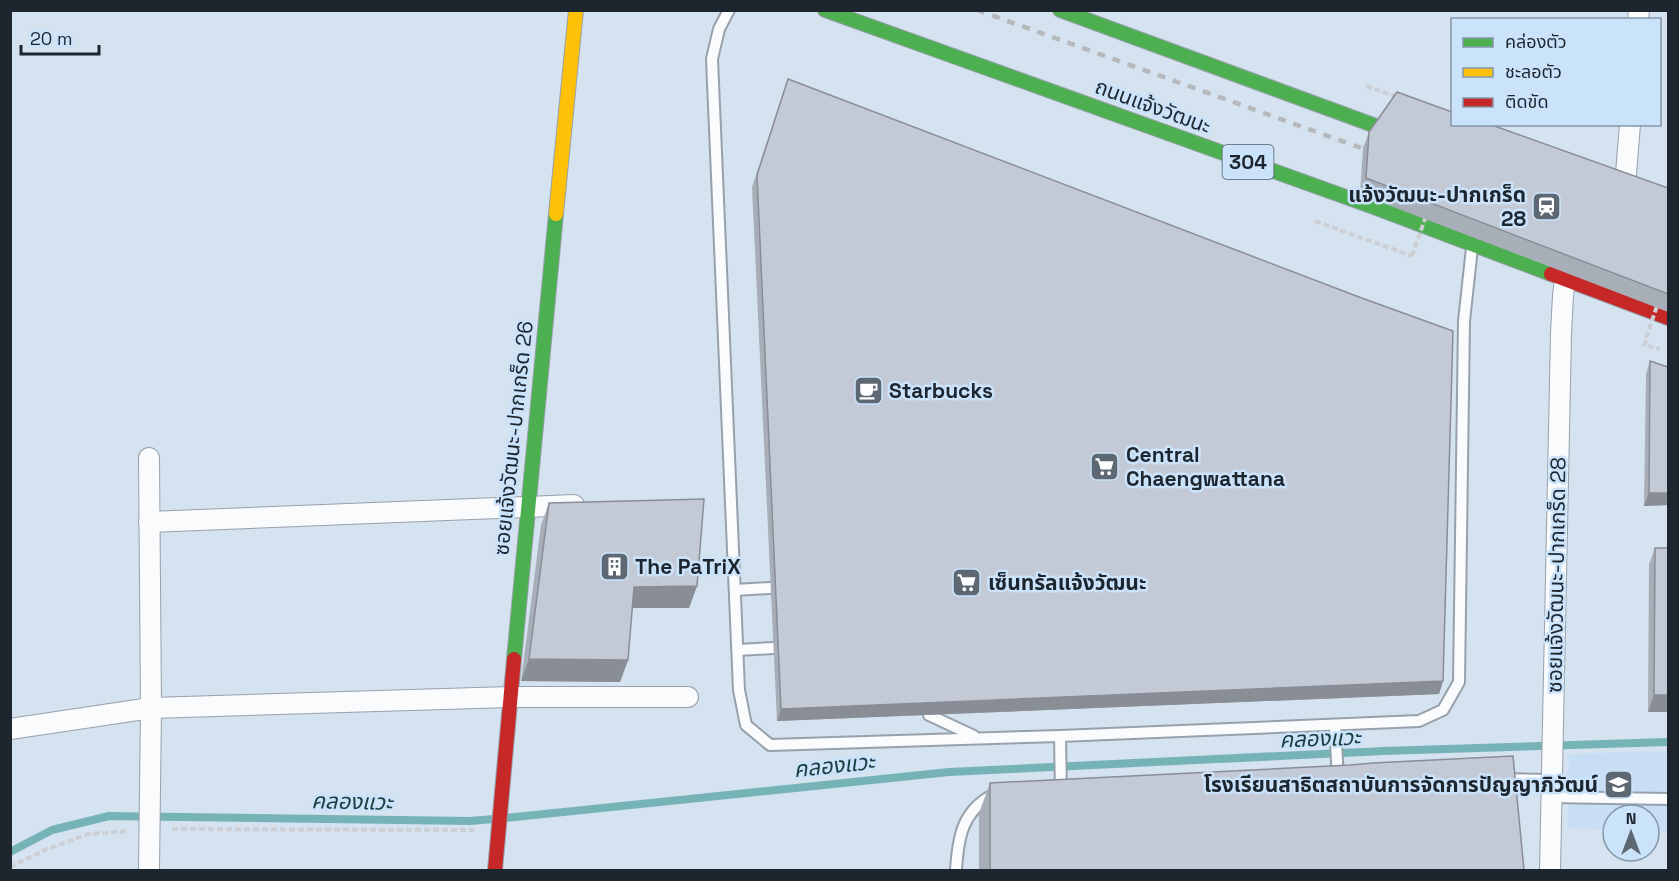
<svg xmlns="http://www.w3.org/2000/svg" width="1679" height="881" font-family="'Space Grotesk','Noto Sans Thai',sans-serif">
<style>
.built{fill:#c8def4}
.lines{fill:none;stroke-linecap:round;stroke-linejoin:round}
.stream{stroke:#76b3b6;stroke-width:8}
.lane-casing{stroke:#97a1ab;stroke-width:14}
.street-casing{stroke:#97a1ab;stroke-width:22}
.fast-casing{stroke:#97a1ab;stroke-width:16}
.slow-casing{stroke:#97a1ab;stroke-width:16}
.jam-casing{stroke:#97a1ab;stroke-width:16}
.path{stroke:#cccfd4;stroke-width:4;stroke-dasharray:6 3;stroke-linecap:butt}
.lane{stroke:#f9fbfd;stroke-width:10}
.street{stroke:#f9fbfd;stroke-width:20}
.fast{stroke:#4caf50;stroke-width:14}
.slow{stroke:#ffc107;stroke-width:14}
.jam{stroke:#c62828;stroke-width:14}
.rail{stroke:#b6b9bc;stroke-width:4.5;stroke-dasharray:8 8;stroke-linecap:butt}
.path-bridge{stroke:#cccfd4;stroke-width:4;stroke-dasharray:6 3;stroke-linecap:butt}
.wall{fill:#a8aeb8}
.shaded-wall{fill:#888d96}
.building{fill:#c3cad6;stroke:#888d96;stroke-width:1.5}
.labels{text-anchor:middle;dominant-baseline:central;stroke-width:5;stroke-linejoin:round;paint-order:stroke}
.shield{fill:#cae2fa;stroke:#515e6c;stroke-width:1.5}
.shield-label{font-size:20px;font-weight:bold;fill:#1d262f}
.street-label{font-size:21px;fill:#1d262f;stroke:#cae2fa}
.poi-label{font-size:21px;font-weight:bold;fill:#1d262f;stroke:#cae2fa;text-anchor:start}
.water-label{font-size:22px;font-style:italic;fill:#19403f;stroke:#cae2fa}
</style>
<rect width="100%" height="100%" fill="#d5e2ef"/>
<path class="built" d="M1668,751V832L1649,831V815H1613V830L1568,828L1569,754Z"/>
<g class="lines">
<g class="stream">
<path d="M506,818L949,772L1383,751L1668,742"/>
<path d="M10,852L52,830L109,816L470,821L494,819"/>
</g>
<defs>
<g id="lane">
<path d="M729,10L719,29L712,59L739,690L746,725L770,745L1060,736L1419,721L1443,710L1459,682L1464,321L1472,248"/>
<path d="M735,590L770,588"/>
<path d="M738,650L773,648"/>
<path d="M929,715L974,736"/>
<path d="M1335,725L1338,779"/>
<path d="M1060,736L1061,794"/>
<path d="M1501,779L1551,780"/>
<path d="M1551,797L1668,799"/>
<path d="M956,870C958,838 962,811 993,795"/>
</g>
<g id="street">
<path d="M1638,20L1639,10"/>
<path d="M1624,199L1630,124"/>
<path d="M149,522L574,505"/>
<path d="M10,729L151,708L510,697H688"/>
<path d="M149,870L151,708L149,458"/>
<path d="M1550,870L1561,333L1563,296L1565,279"/>
</g>
<g id="fast">
<path d="M825,10L1371,206L1551,274"/>
<path d="M1060,10L1414,140"/>
<path d="M514,659L556,214"/>
</g>
<path id="slow" d="M556,214L576,10"/>
<g id="jam">
<path d="M1551,274L1668,318"/>
<path d="M495,870L514,659"/>
</g>
</defs>
<use href="#lane" class="lane-casing"/>
<use href="#street" class="street-casing"/>
<use href="#fast" class="fast-casing"/>
<use href="#slow" class="slow-casing"/>
<use href="#jam" class="jam-casing"/>
<g class="path">
<path d="M1366,86L1398,97"/>
<path d="M1315,221L1412,256"/>
<path d="M1646,340L1644,345L1660,349"/>
<path d="M172,829L474,830"/>
<path d="M10,867L45,850L88,834L129,831"/>
</g>
<use href="#lane" class="lane"/>
<use href="#street" class="street"/>
<use href="#fast" class="fast"/>
<use href="#slow" class="slow"/>
<use href="#jam" class="jam"/>
<path class="rail" d="M977,10L1378,154"/>
<g class="path-bridge">
<path d="M1412,256L1426,216"/>
<path d="M1646,338L1658,303"/>
</g>
</g>
<g class="wall">
<path d="M784,91L1443,681L1439,694L777,721L752,187Z"/>
<path d="M1369,132L1668,188V312L1360,194L1363,148Z"/>
<path d="M1650,361L1668,367V505L1644,506L1646,374Z"/>
<path d="M549,503L697,586L689,608H632L628,660L620,682L521,681L541,525Z"/>
<path d="M1655,548L1668,712H1648L1649,564Z"/>
<path d="M990,783L1524,870H979V813Z"/>
</g>
<g class="shaded-wall">
<path d="M1649,493H1668V505L1644,506Z"/>
<path d="M697,586L689,608H627L634,587Z"/>
<path d="M529,659L628,660L620,682L521,681Z"/>
<path d="M1443,681L1439,694L777,721L781,709Z"/>
<path d="M1654,695H1668V712H1648Z"/>
</g>
<g class="building">
<path d="M788,79L1359,297L1453,331L1443,681L781,709L757,175Z"/>
<path d="M1397,92L1452,112V124H1489L1668,188V294L1366,178L1369,132Z"/>
<path d="M1650,361L1668,367V493H1649Z"/>
<path d="M704,499L697,586L634,587L628,660L529,659L549,503Z"/>
<path d="M1655,548H1668V695H1654Z"/>
<path d="M1513,756L1524,870H990V783L1350,765L1373,763Z"/>
</g>
<defs>
<symbol id="station-square" viewBox="-11 -11 22 22"><rect x="-9" y="-9" width="18" height="18" rx="4" fill="#5d6872" stroke="#cae2fa"/><path d="M-3-6H3Q5-6 5-4V2Q5 4 3 4L4.5 6H3L1.5 4h-3L-3 6H-4.5L-3 4Q-5 4-5 2V-4Q-5-6-3-6ZM-3.5-4v3h7v-3ZM-3.5 1v1.5H-2V1ZM2 1v1.5H3.5V1Z" fill="#fff"/></symbol>
<symbol id="cafe-square" viewBox="-11 -11 22 22"><rect x="-9" y="-9" width="18" height="18" rx="4" fill="#5d6872" stroke="#cae2fa"/><path d="M-5.5-4.5H6V0H3Q3 3.5 0 3.5H-2.5Q-5.5 3.5-5.5 0ZM3-3.2v2h1.7v-2ZM-6 4.5H4V6H-6Z" fill="#fff"/></symbol>
<symbol id="supermarket-square" viewBox="-11 -11 22 22"><rect x="-9" y="-9" width="18" height="18" rx="4" fill="#5d6872" stroke="#cae2fa"/><path d="M-6-5.5h2.5l.6 2H6L4.5 2H-2.5L-4.4-4H-6ZM-1.5 3.2a1.3 1.3 0 1 0 .1 0ZM3 3.2a1.3 1.3 0 1 0 .1 0Z" fill="#fff"/></symbol>
<symbol id="building-square" viewBox="-11 -11 22 22"><rect x="-9" y="-9" width="18" height="18" rx="4" fill="#5d6872" stroke="#cae2fa"/><path d="M-4-6H4V6H1V3H-1V6H-4ZM-2.5-4.3h1.7v1.8h-1.7ZM.8-4.3h1.7v1.8H.8ZM-2.5-1h1.7V.8h-1.7ZM.8-1h1.7V.8H.8Z" fill="#fff"/></symbol>
<symbol id="school-square" viewBox="-11 -11 22 22"><rect x="-9" y="-9" width="18" height="18" rx="4" fill="#5d6872" stroke="#cae2fa"/><path d="M0-5L7-2L0 1L-7-2ZM-4 1L0 2.5L4 1V4Q0 6-4 4Z" fill="#fff"/></symbol>
</defs>
<g fill-rule="evenodd">
<use href="#station-square" x="1530" y="190" width="33" height="33"/>
<use href="#cafe-square" x="852" y="374" width="33" height="33"/>
<use href="#supermarket-square" x="1088" y="450" width="33" height="33"/>
<use href="#building-square" x="598" y="550" width="33" height="33"/>
<use href="#supermarket-square" x="950" y="566" width="33" height="33"/>
<use href="#school-square" x="1602" y="768" width="33" height="33"/>
</g>
<g class="labels">
<rect class="shield" x="1222.5" y="145" width="51" height="34" rx="4.5"/>
<g class="shield-label">
<text x="1248" y="162">304</text>
</g>
<g class="street-label">
<text transform="translate(1153 106) rotate(20)">ถนนแจ้งวัฒนะ</text>
<text transform="translate(513 438) rotate(-84)">ซอยแจ้งวัฒนะ-ปากเกร็ด 26</text>
<text transform="translate(1556 575) rotate(-89)">ซอยแจ้งวัฒนะ-ปากเกร็ด 28</text>
</g>
<g class="poi-label">
<text x="1526" y="194" text-anchor="end">แจ้งวัฒนะ-ปากเกร็ด<tspan x="1526" dy="24">28</tspan></text>
<text x="889" y="390">Starbucks</text>
<text x="1126" y="454">Central<tspan x="1126" dy="24">Chaengwattana</tspan></text>
<text x="635" y="566">The PaTriX</text>
<text x="988" y="582">เซ็นทรัลแจ้งวัฒนะ</text>
<text x="1598" y="784" text-anchor="end">โรงเรียนสาธิตสถาบันการจัดการปัญญาภิวัฒน์</text>
</g>
<g class="water-label">
<text transform="translate(1320 738) rotate(-2)">คลองแวะ</text>
<text transform="translate(834 765) rotate(-6)">คลองแวะ</text>
<text transform="translate(352 801) rotate(1)">คลองแวะ</text>
</g>
</g>
<rect width="1679" height="881" fill="none" stroke="#1d262f" stroke-width="24"/>
<rect x="1451" y="18" width="210" height="108" fill="#cae2fa" stroke="#8597a9" stroke-width="1.5"/>
<rect x="1463" y="38" width="30" height="9" fill="#4caf50" stroke="#8597a9" stroke-width="1.5"/>
<text x="1505" y="48" font-size="18" fill="#1d262f">คล่องตัว</text>
<rect x="1463" y="68" width="30" height="9" fill="#ffc107" stroke="#8597a9" stroke-width="1.5"/>
<text x="1505" y="78" font-size="18" fill="#1d262f">ชะลอตัว</text>
<rect x="1463" y="98" width="30" height="9" fill="#c62828" stroke="#8597a9" stroke-width="1.5"/>
<text x="1505" y="108" font-size="18" fill="#1d262f">ติดขัด</text>
<g transform="translate(1631 833)"><circle r="28" fill="#cae2fa" stroke="#8597a9" stroke-width="1.5"/>
<path d="M0-4.5L10 22L0 15L-10 22Z" fill="#5d6872"/>
<text y="-9" font-size="16" font-weight="bold" text-anchor="middle" fill="#1d262f">N</text>
</g>
<path d="M21 45v9h78v-9" fill="none" stroke="#1d262f" stroke-width="3"/>
<text x="30" y="45" font-size="18" fill="#1d262f" stroke="#cae2fa" stroke-width="4.5" paint-order="stroke">20 m</text>
</svg>
